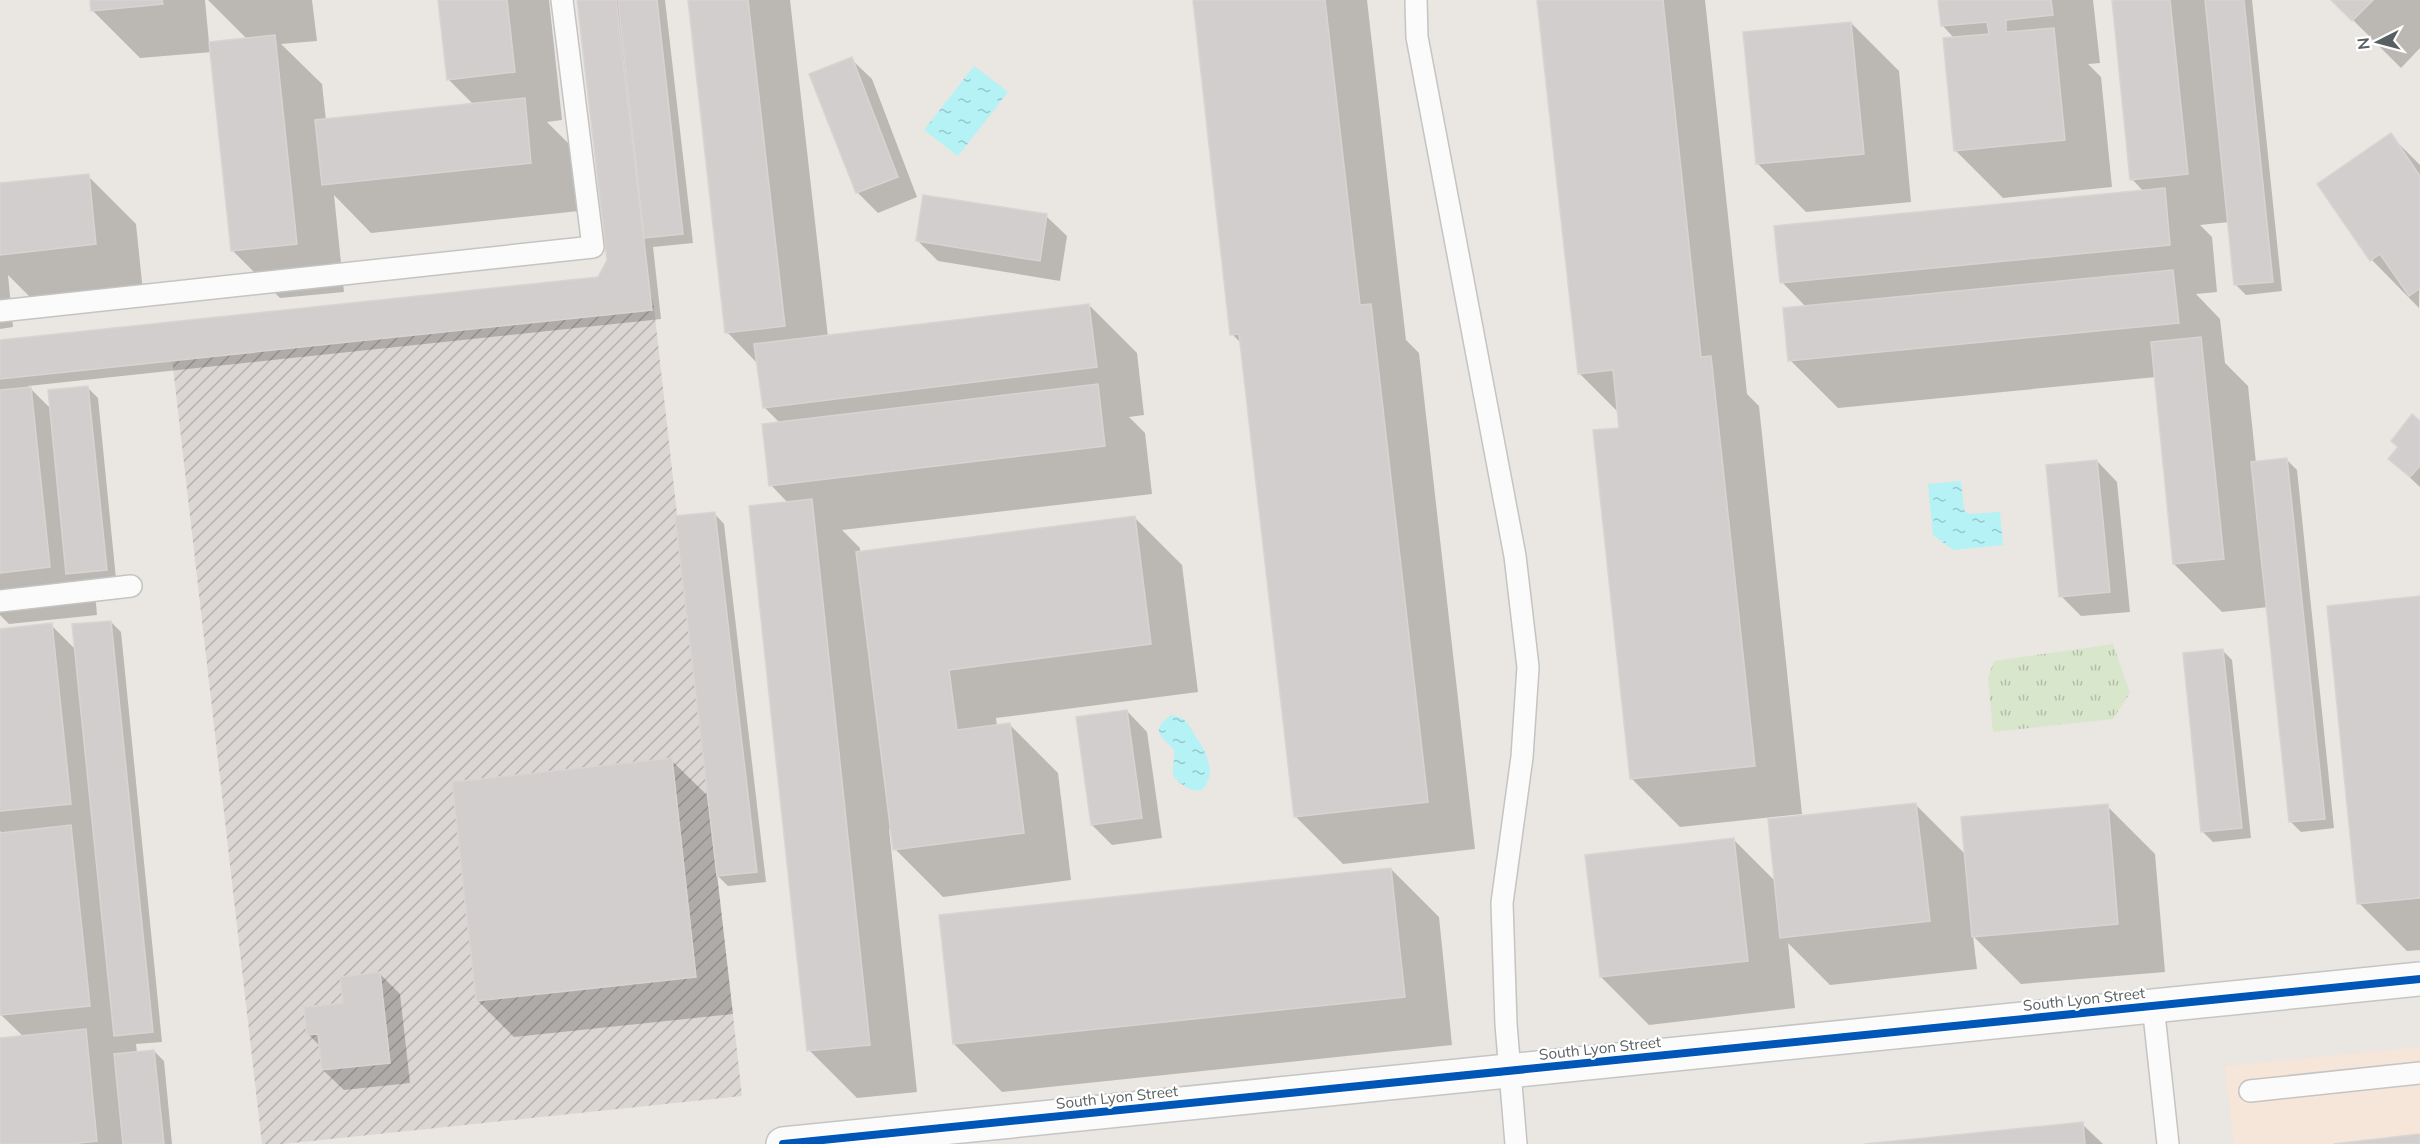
<svg xmlns="http://www.w3.org/2000/svg" width="2420" height="1144" font-family="Mulish,sans-serif">
<style>
.commercial{fill:#f6e5d9}
.industrial{fill:url(#industrial-furrows)}
.park{fill:url(#park-tufts)}
.water{fill:url(#water-ripples)}
.shadow{fill:#0003}
.building{fill:#d1cecd;stroke:#d9d4d2;stroke-width:1.5}
.lines{fill:none;stroke-linecap:round;stroke-linejoin:round}
.lane-casing{stroke:#c4c4c3;stroke-width:24}
.secondary-casing{stroke:#c5c5c4;stroke-width:36}
.lane{stroke:#fcfbfb;stroke-width:21}
.secondary{stroke:#fcfbfb;stroke-width:33}
.cycleway-casing{stroke:#fff;stroke-width:11}
.cycleway{stroke:#0057b8;stroke-width:8}
.labels{text-anchor:middle;dominant-baseline:central;stroke-width:4.5;stroke-linejoin:round;paint-order:stroke}
.street-label{font-size:15px;fill:#586062;stroke:#fff}
</style>
<defs>
<pattern id="industrial-furrows" width="10" height="10" patternUnits="userSpaceOnUse" patternTransform="scale(1.5)"><rect width="10" height="10" fill="#dbd6d3"/><path d="M-1 1l2-2M0 10L10 0M9 11l2-2" fill="none" stroke="#b4b1af"/></pattern>
<pattern id="park-tufts" width="24" height="20" patternUnits="userSpaceOnUse" patternTransform="scale(1.5)"><rect width="24" height="20" fill="#d8e7cb"/><path d="M3 7l-1-3M5 7V3M7 7l1-3M15 17l-1-3M17 17v-4M19 17l1-3" fill="none" stroke="#b2bfa8"/></pattern>
<pattern id="water-ripples" width="26" height="14" patternUnits="userSpaceOnUse" patternTransform="scale(1.5)"><rect width="26" height="14" fill="#b4f2f6"/><path d="M2 4q2-2 4 0t4 0M15 11q2-2 4 0t4 0" fill="none" stroke="#95c7cb"/></pattern>
</defs>
<rect width="100%" height="100%" fill="#eae6e2"/>
<path class="commercial" d="M2420,1047V1144H2234L2225,1066Z"/>
<path class="industrial" d="M653,299L742,1096L283,1144H262L171,350Z"/>
<path class="park" d="M2113,644L2130,693L2113,719L1993,732L1988,678L1994,661Z"/>
<g class="water">
<path d="M974,66L1008,92L958,156L924,130Z"/>
<path d="M1961,481L1964,510L1969,514L2000,512L2003,545L1953,550L1933,535L1928,484Z"/>
<path d="M1171,715C1189,717 1190,729 1198,740C1208,755 1216,775 1202,790C1194,791 1190,790 1183,785C1166,774 1176,766 1174,750C1160,735 1150,731 1171,715Z"/>
</g>
<g class="shadow">
<path d="M91,0H205L209,43L247,39L208,0H312L317,41L281,44L322,84L326,121L474,105L448,79L440,0H549L562,120L547,122L573,148L579,211L371,233L334,195L344,292L280,298L232,250L212,52L140,58L92,10Z"/>
<path d="M579,0H665L693,243L653,247L661,319L28,386L52,410L88,388L98,398L116,579L94,582L97,615L9,624L0,615V341L599,278L609,260Z"/>
<path d="M689,0H790L828,337L1089,305L1137,353L1144,415L1129,417L1145,433L1152,494L842,530L860,548V552L1134,517L1182,565L1198,692L996,718L997,726L1010,725L1058,773L1071,880L943,897L895,849L892,828L889,829L917,1092L857,1098L809,1050L788,503L771,485L780,423L764,407L758,364L727,332Z"/>
<path d="M1194,0H1367L1406,340L1419,353L1475,849L1343,864L1295,816L1242,344L1232,334Z"/>
<path d="M1539,0H1705L1747,394L1759,406L1802,814L1680,827L1632,779L1618,412L1579,373Z"/>
<path d="M1940,0H2093L2100,63L2088,64L2101,77L2112,187L2003,198L1955,150V39L1942,25Z"/>
<path d="M2113,0H2252L2282,291L2246,295L2236,285L2229,222L2200,225L2212,237L2217,292L2196,294L2220,319L2225,363L2248,386L2256,463L2287,460L2297,470L2334,828L2301,832L2291,822L2268,607L2222,612L2174,564L2156,377L1838,408L1790,360L1806,307L1782,282L2143,191L2132,179Z"/>
<path d="M2333,0H2420V48L2401,68Z"/>
<path d="M1851,23L1899,71L1911,202L1806,212L1758,164Z"/>
<path d="M851,59L872,79L917,197L878,213L857,192Z"/>
<path d="M2390,135L2420,165L2419,308L2372,260Z"/>
<path d="M88,176L136,224L143,292L36,303L8,275L13,327L0,329V185Z"/>
<path d="M1046,216L1067,236L1060,281L938,261L918,241Z"/>
<path d="M2420,423V487L2390,459Z"/>
<path d="M2097,461L2117,482L2130,612L2081,616L2061,596Z"/>
<path d="M714,513L724,524L766,882L728,886L717,875L733,1014L514,1037L477,1000L671,760L709,797Z"/>
<path d="M2420,598V950L2407,951L2359,903Z"/>
<path d="M111,622L121,632L162,1042L136,1044L137,1053L154,1051L164,1061L172,1144H0V1039L24,1037L1,1015L0,1004V834H3L0,831V630L51,625L76,650Z"/>
<path d="M2222,650L2232,660L2251,838L2213,842L2203,832Z"/>
<path d="M1127,711L1147,732L1162,838L1112,845L1092,825Z"/>
<path d="M1916,805L1966,855L2107,806L2155,854L2165,972L2021,984L1973,936L1977,969L1830,985L1788,943L1795,1008L1649,1025L1601,977L1733,839L1776,882Z"/>
<path d="M1391,869L1439,917L1452,1045L1002,1092L954,1044Z"/>
<path d="M380,974L400,994L410,1083L344,1090L323,1070L321,1047L308,1034Z"/>
<path d="M2082,1124L2103,1144H1880Z"/>
</g>
<g class="building">
<path d="M90,0H162L163,4L91,11Z"/>
<path d="M438,0H507L515,72L447,80Z"/>
<path d="M577,0H616L652,310L0,379V340L598,277L607,260Z"/>
<path d="M618,0H657L683,234L644,238Z"/>
<path d="M688,0H748L785,326L725,333Z"/>
<path d="M1193,0H1325L1360,305L1371,304L1428,802L1294,817L1239,334L1230,335Z"/>
<path d="M1537,0H1663L1701,357L1711,356L1755,766L1630,779L1593,430L1619,428L1613,370L1578,374Z"/>
<path d="M1938,0H2051L2053,15L2006,20V32L2054,28L2065,140L1954,151L1943,38L1989,34L1987,22L1941,26Z"/>
<path d="M2112,0H2170L2188,174L2130,180Z"/>
<path d="M2205,0H2244L2273,282L2234,285Z"/>
<path d="M2331,0H2373L2352,21Z"/>
<path d="M1851,22L1864,154L1756,164L1743,32Z"/>
<path d="M275,35L297,244L231,251L209,42Z"/>
<path d="M852,57L898,177L856,193L809,74Z"/>
<path d="M525,98L531,163L322,185L315,120Z"/>
<path d="M2391,133L2420,176V288L2409,296L2380,254L2370,261L2317,184Z"/>
<path d="M89,174L96,244L0,255V183Z"/>
<path d="M2165,188L2170,245L1780,283L1774,226Z"/>
<path d="M923,195L1047,214L1040,261L916,241Z"/>
<path d="M2173,270L2179,323L1788,361L1783,308Z"/>
<path d="M1089,304L1097,367L763,408L754,344Z"/>
<path d="M2201,337L2224,559L2173,564L2151,342Z"/>
<path d="M1098,384L1105,446L769,486L762,424Z"/>
<path d="M88,386L107,570L66,574L48,390Z"/>
<path d="M31,387L50,567L0,573V390Z"/>
<path d="M2412,414L2420,421V466L2410,477L2388,459L2398,447L2391,441Z"/>
<path d="M2287,458L2325,819L2289,822L2251,462Z"/>
<path d="M2097,460L2110,592L2059,597L2046,465Z"/>
<path d="M812,499L870,1045L807,1051L749,506Z"/>
<path d="M715,512L757,872L717,876L675,516Z"/>
<path d="M1135,516L1151,644L949,670L957,730L1010,723L1024,833L893,850L856,552Z"/>
<path d="M2420,596V898L2357,904L2327,606Z"/>
<path d="M111,621L153,1032L114,1036L72,624Z"/>
<path d="M52,623L71,804L0,811V629Z"/>
<path d="M2223,649L2242,828L2201,832L2183,653Z"/>
<path d="M1127,710L1142,818L1091,825L1076,717Z"/>
<path d="M672,758L696,977L476,1001L452,782Z"/>
<path d="M1916,803L1930,921L1780,938L1768,819Z"/>
<path d="M2108,804L2118,924L1972,937L1961,817Z"/>
<path d="M71,825L90,1006L0,1015V833Z"/>
<path d="M1734,838L1748,961L1600,977L1585,855Z"/>
<path d="M1391,868L1405,997L953,1044L939,915Z"/>
<path d="M380,972L390,1063L322,1070L318,1034L307,1035L304,1007L343,1003L340,977Z"/>
<path d="M86,1029L97,1141L70,1144H0V1038Z"/>
<path d="M154,1050L164,1144H123L114,1054Z"/>
<path d="M2083,1122L2085,1144H1865Z"/>
<path d="M2420,1134V1144H2334Z"/>
</g>
<g class="lines">
<defs>
<g id="lane">
<path d="M1416,0L1417,37L1515,556L1528,667L1522,757L1502,903L1506,1024L1516,1144"/>
<path d="M0,311L593,247L562,0"/>
<path d="M0,601L131,586"/>
<path d="M2153,1005L2168,1144"/>
<path d="M2250,1091L2420,1073"/>
</g>
<path id="secondary" d="M783,1144L2420,979"/>
</defs>
<use href="#lane" class="lane-casing"/>
<use href="#secondary" class="secondary-casing"/>
<use href="#lane" class="lane"/>
<use href="#secondary" class="secondary"/>
<defs>
<path id="cycleway" d="M783,1144L2420,979"/>
</defs>
<use href="#cycleway" class="cycleway-casing"/>
<use href="#cycleway" class="cycleway"/>
</g>
<g class="labels">
<g class="street-label">
<text transform="translate(2084 999) rotate(-6)">South Lyon Street</text>
<text transform="translate(1600 1048) rotate(-6)">South Lyon Street</text>
<text transform="translate(1117 1097) rotate(-6)">South Lyon Street</text>
</g>
</g>
<g transform="translate(2378 42) rotate(264)" stroke="#ffffff" stroke-width="4.5" paint-order="stroke">
<path d="M0-4.5L10 22L0 15L-10 22Z" fill="#586062"/>
<text y="-9" font-size="16" font-weight="bold" text-anchor="middle" fill="#586062">N</text>
</g>
</svg>
